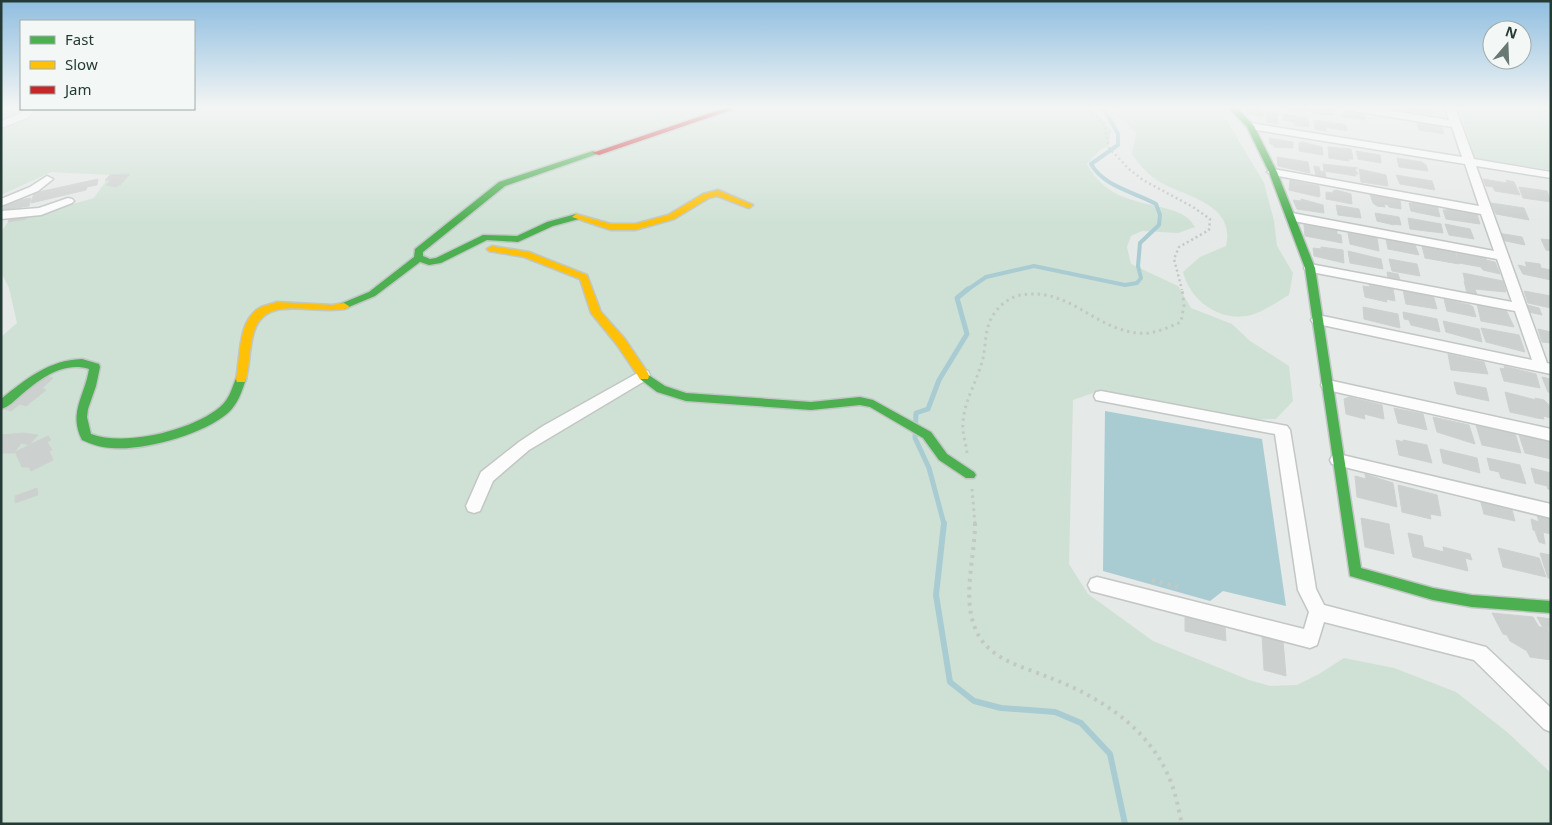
<svg xmlns="http://www.w3.org/2000/svg" width="1552" height="825" font-family="'Noto Sans',sans-serif">
<style>
.green{fill:#cfe1d5}
.water{fill:#a9ccd3}
.lines{fill:none;stroke-linecap:round;stroke-linejoin:round}
.stream-far2{stroke:#a9ccd3;stroke-width:4}
.stream-far1{stroke:#a9ccd3;stroke-width:5}
.stream{stroke:#a9ccd3;stroke-width:6}
.building{fill:#ccd0cf;stroke:#cdd2d0}
.street-casing{stroke:#c2c6c4;stroke-width:3}
.fast-casing{stroke:#c0c7c4;stroke-width:3}
.slow-casing{stroke:#c0c7c4;stroke-width:3}
.jam-casing{stroke:#c0c7c4;stroke-width:3}
.path-far2{stroke:#c2c9c5;stroke-width:2.5;stroke-dasharray:2 3;stroke-linecap:butt}
.path-far1{stroke:#c2c9c5;stroke-width:3;stroke-dasharray:2.5 4;stroke-linecap:butt}
.path{stroke:#c2c9c5;stroke-width:4;stroke-dasharray:3 5;stroke-linecap:butt}
.street{fill:#fbfcfb;fill-rule:evenodd}
.fast{fill:#4caf50;fill-rule:evenodd}
.slow{fill:#ffc107;fill-rule:evenodd}
.jam{fill:#c62828;fill-rule:evenodd}
</style>
<rect width="100%" height="100%" fill="#e5e9e7"/>
<g class="green">
<path d="M1,107H1090L1111,130L1109,145L1100,150L1087,164C1114,217 1178,195 1195,227L1178,233L1142,231L1131,236L1127,247L1131,264L1178,286L1191,308L1232,324L1250,341L1289,366L1293,401L1276,419L1232,420L1099,391L1073,400L1069,564L1088,594L1153,641L1249,680L1270,686L1297,685L1319,674L1344,658L1394,668L1456,692L1507,732L1551,773V824H1V337L17,323L9,288L1,272V232L8,222L94,198L110,175L51,172L1,195Z"/>
<path d="M1108,107H1218L1220,109L1264,183L1274,221L1277,246L1293,273L1289,295C1278,301 1264,312 1251,315C1221,323 1190,301 1183,272L1200,257L1226,246C1236,204 1186,197 1160,182C1149,176 1139,164 1132,154L1136,133Z"/>
<path d="M1458,107L1551,109V170L1475,158Z"/>
</g>
<path class="water" d="M1105,411L1262,439L1286,606L1223,591L1210,601L1103,571Z"/>
<g class="lines">
<path class="stream-far2" d="M967,290L986,277L1034,266L1125,285L1137,283L1141,278L1138,266L1140,243L1159,225L1160,215L1156,204C1135,192 1104,187 1091,164L1118,145V134L1103,107"/>
<path class="stream-far1" d="M944,524L929,468L915,438L916,413L928,409L939,380L967,334L957,298L968,289"/>
<path class="stream" d="M944,523L936,595L950,682L974,701L1001,708L1055,712L1081,723L1110,754L1125,824"/>
</g>
<g class="building">
<path d="M1246,107L1263,110V117L1246,114Z"/>
<path d="M1286,107H1308L1309,112L1286,109Z"/>
<path d="M1312,107L1333,109L1334,115L1313,114Z"/>
<path d="M1408,107H1430L1433,114L1409,110Z"/>
<path d="M1266,110L1277,112L1278,124L1267,122Z"/>
<path d="M1342,111L1364,114L1365,120L1343,117Z"/>
<path d="M1283,114L1308,118L1309,127L1294,125V122L1283,120Z"/>
<path d="M1314,120L1346,125L1347,131L1325,127L1326,131L1315,129Z"/>
<path d="M1416,122L1441,125L1444,134L1419,130Z"/>
<path d="M1269,138L1293,142V148L1274,147V145L1270,144Z"/>
<path d="M1302,142L1322,147L1323,155L1299,151V143Z"/>
<path d="M1328,147L1351,149L1353,159H1348L1349,161L1329,158Z"/>
<path d="M1356,151L1380,155L1381,163L1358,159Z"/>
<path d="M1277,157L1308,162L1310,173L1278,166Z"/>
<path d="M1397,158L1422,162L1426,165L1428,171L1399,167Z"/>
<path d="M1323,164L1358,168L1355,169L1358,174H1355L1356,176L1324,171Z"/>
<path d="M1314,166L1319,167L1320,171L1325,172L1326,177L1316,176Z"/>
<path d="M1359,169L1386,175L1388,186L1361,182Z"/>
<path d="M130,174L121,184L116,187L106,185L111,180H105L110,175Z"/>
<path d="M1396,175L1432,181L1435,190L1400,184Z"/>
<path d="M98,179L97,185L87,187L86,190L31,203L34,193Z"/>
<path d="M1483,179L1507,183L1506,180L1514,182L1520,195L1495,191L1493,187L1486,186Z"/>
<path d="M1290,180L1319,186L1320,196L1319,197L1289,190Z"/>
<path d="M1519,187L1547,191L1551,202L1523,198Z"/>
<path d="M1336,190L1351,194L1352,204L1326,199V192L1333,193V191Z"/>
<path d="M1370,194L1400,199L1401,209L1389,207L1388,205L1384,204L1385,207L1377,206L1373,203Z"/>
<path d="M31,198L29,206L3,210L6,202Z"/>
<path d="M1301,199L1323,205L1324,213L1297,209L1293,200L1301,201Z"/>
<path d="M1416,201L1437,205L1440,217L1411,211L1409,203H1417Z"/>
<path d="M1491,203L1524,208L1529,220L1496,214Z"/>
<path d="M1336,205L1359,209L1361,218L1338,215Z"/>
<path d="M1446,207L1477,214L1480,224L1446,219L1443,210H1447Z"/>
<path d="M37,213L35,216L28,217L26,219L8,222L11,216Z"/>
<path d="M1375,213L1399,217L1401,225L1393,224L1394,225L1377,221Z"/>
<path d="M1408,218L1441,224L1443,233L1410,229Z"/>
<path d="M1445,224L1470,229L1474,239L1449,235Z"/>
<path d="M1304,225L1337,230V234L1341,235L1342,243L1305,236Z"/>
<path d="M1348,233L1377,237L1379,251L1350,244Z"/>
<path d="M1498,233L1522,237L1525,245L1501,240Z"/>
<path d="M1386,239L1415,245L1419,255L1388,249Z"/>
<path d="M1541,239L1551,240V251L1546,250Z"/>
<path d="M1422,246L1455,252L1459,264L1425,258Z"/>
<path d="M1321,247L1343,250L1344,263L1314,256L1313,248L1321,249Z"/>
<path d="M1348,251L1381,259L1383,269L1350,263Z"/>
<path d="M1456,251L1486,257V260L1495,262L1500,274L1483,270L1481,267L1459,263Z"/>
<path d="M1389,259L1417,264L1420,276L1392,271Z"/>
<path d="M1525,262L1540,264L1541,268L1551,270V280L1523,274L1518,265L1527,267Z"/>
<path d="M1387,272L1398,274L1400,280L1388,278Z"/>
<path d="M1463,273L1503,281L1506,292L1475,289L1477,295L1467,293L1464,281L1474,283L1465,281Z"/>
<path d="M1369,284L1393,288L1395,301L1386,299L1387,302L1365,297L1363,286L1370,287Z"/>
<path d="M1403,290L1433,295L1437,309L1406,304Z"/>
<path d="M1524,291L1551,296V308L1528,303Z"/>
<path d="M1444,299L1470,305L1473,307L1476,317L1447,311Z"/>
<path d="M1477,304L1506,310L1514,327L1481,321Z"/>
<path d="M1527,305L1539,308L1542,315L1529,312Z"/>
<path d="M1363,307L1398,314L1400,328L1364,319Z"/>
<path d="M1403,312L1437,319L1440,332L1411,325L1409,320L1404,319Z"/>
<path d="M1443,321L1479,329L1482,342L1446,332Z"/>
<path d="M1481,328L1519,335L1525,352L1486,342Z"/>
<path d="M1538,329L1551,332V343L1542,342Z"/>
<path d="M1448,354L1484,362L1488,374L1451,370Z"/>
<path d="M1504,366L1536,374L1540,388L1504,381L1500,368L1505,369Z"/>
<path d="M46,376L53,378L42,388L46,390L26,406L20,404L11,411L4,409Z"/>
<path d="M1542,377L1551,379V393L1548,392Z"/>
<path d="M1454,382L1486,388L1489,401L1457,394Z"/>
<path d="M1505,392L1536,400L1535,398L1544,400L1549,405L1551,418L1543,416L1544,419L1537,418L1510,412Z"/>
<path d="M1349,397L1382,405L1384,419L1364,414L1365,419L1346,414L1344,399Z"/>
<path d="M1394,408L1423,414L1427,430L1398,423Z"/>
<path d="M1433,417L1469,425L1475,444L1437,432Z"/>
<path d="M1476,425L1515,433L1521,453L1482,445Z"/>
<path d="M23,433L38,435L29,445L21,443L14,453H1V435Z"/>
<path d="M1519,435L1551,442V459L1525,453Z"/>
<path d="M48,436L51,440L47,442L52,450L49,451L53,460L31,471L29,467H22L15,452Z"/>
<path d="M1396,440L1403,442V440L1427,445L1432,463L1399,455Z"/>
<path d="M1440,449L1477,458L1480,473L1443,463Z"/>
<path d="M1487,458L1520,465L1526,484L1501,478L1499,472L1490,470Z"/>
<path d="M1531,468L1551,473V490L1548,489L1547,486L1535,483Z"/>
<path d="M1365,474L1393,483L1397,507L1357,497L1355,476L1366,479Z"/>
<path d="M1398,485L1437,495L1441,516L1430,514L1431,519L1402,512Z"/>
<path d="M37,488L38,495L15,503V496Z"/>
<path d="M1480,499L1511,506L1515,521L1484,514Z"/>
<path d="M1537,515L1551,519V534L1533,530L1531,519L1539,522Z"/>
<path d="M1361,518L1389,524L1394,554L1365,547Z"/>
<path d="M1535,531L1543,533L1545,544L1539,542Z"/>
<path d="M1408,533L1422,536L1424,547L1444,552L1443,547L1470,554L1472,560L1465,558L1468,571L1413,557Z"/>
<path d="M1498,548L1539,558L1546,577L1503,567Z"/>
<path d="M1540,553L1551,555V579L1548,578Z"/>
<path d="M1492,613L1533,617L1539,627H1547L1551,635V660L1530,657L1527,651L1510,641L1507,635L1503,634Z"/>
<path d="M1185,616L1225,626L1226,641L1185,631Z"/>
<path d="M1537,617L1551,619V632L1548,627L1542,626Z"/>
<path d="M1262,634L1283,640L1286,676L1264,670Z"/>
</g>
<g class="lines">
<defs>
<g id="street">
<path d="M1343,107H1369L1449,120L1445,107H1455L1474,159L1551,172V178L1476,166L1547,363L1551,364V374L1313,323L1311,320L1313,317L1318,315L1532,360L1515,311L1306,271L1304,268L1306,265L1310,264L1512,302L1497,259L1288,220L1286,217L1292,213L1494,251L1481,214L1273,175L1267,172L1273,169L1479,206L1465,164L1250,129L1245,126L1250,123L1462,157L1452,127L1348,110Z"/>
<path d="M26,109H37L27,118L1,128V121L19,114Z"/>
<path d="M47,176L53,179L38,191L1,206V199L30,187Z"/>
<path d="M68,198L72,199L74,201L72,203L41,215L1,219V211L39,208Z"/>
<path d="M643,370L648,371L650,375L648,379L529,450L493,481L480,511L474,513L468,511L466,506L481,472L519,442L543,426Z"/>
<path d="M1328,380L1551,429V441L1323,389L1321,385L1323,381Z"/>
<path d="M1101,391L1287,426L1290,430L1316,589L1324,605L1486,647L1551,708V732L1544,729L1474,660L1324,622L1317,645L1310,648L1091,591L1088,585L1091,579L1097,577L1304,629L1309,612L1298,590L1275,434L1096,400L1094,396L1096,392Z"/>
<path d="M1338,454L1551,504V518L1332,464L1330,460L1332,456Z"/>
</g>
<g id="fast">
<path d="M1228,107H1236L1254,126L1277,172L1315,268L1361,568L1433,588L1472,595L1551,601V613L1472,607L1433,600L1350,576L1305,268L1269,172L1247,127Z"/>
<path d="M593,151L600,153L505,186L423,252V256L430,259L436,258L483,235L517,236L547,222L576,214L580,217L579,219L553,226L518,242L487,240L441,263L429,265L420,262L375,296L344,309L339,306L340,304L369,292L414,257L415,249L499,182Z"/>
<path d="M82,359L99,364L100,367L96,386L88,409L87,417L91,434C125,447 193,430 220,407C230,399 232,387 237,376H245L246,379C242,391 238,404 228,413C204,434 144,451 112,448C101,448 91,444 82,440C68,412 85,396 89,369C63,361 40,379 21,395C15,400 9,407 1,409V399C26,379 49,360 82,359Z"/>
<path d="M644,372L665,386L686,393L811,402L860,397L873,400L931,432L947,454L974,472L976,475L974,478H966L939,460L923,438L870,407L860,405L811,410L686,401L657,392L640,379L639,376Z"/>
</g>
<g id="slow">
<path d="M718,190L753,205L749,208L746,207L717,196L709,198L674,219L635,230H611L572,217L576,214L611,224H635L668,215L703,194Z"/>
<path d="M492,246L529,252L587,275L601,312L625,339L648,373L649,376L648,379H640L617,345L591,313L580,279L524,257L489,251L487,249Z"/>
<path d="M277,302L332,305L344,303L349,306L348,308C317,317 266,292 254,332C249,347 250,364 246,379L245,382H237L236,379C241,356 237,320 261,307C266,305 272,304 277,302Z"/>
</g>
<path id="jam" d="M728,107H740L599,155L592,153Z"/>
</defs>
<use href="#street" class="street-casing"/>
<use href="#fast" class="fast-casing"/>
<use href="#slow" class="slow-casing"/>
<use href="#jam" class="jam-casing"/>
<path class="path-far2" d="M1084,107L1104,123L1109,148L1129,169L1143,180L1193,207L1210,219L1209,230L1179,247L1174,259L1182,290"/>
<g class="path-far1">
<path d="M967,453C966,443 962,433 963,423C964,400 978,380 983,358C986,344 985,329 992,317C998,306 1009,297 1021,295C1069,287 1093,328 1137,333C1153,335 1167,328 1181,322L1184,305L1182,289"/>
<path d="M972,489L975,524"/>
</g>
<g class="path">
<path d="M975,523C975,558 962,595 975,628C987,659 1021,666 1048,677C1096,695 1145,725 1167,773C1175,789 1178,807 1182,824"/>
<path d="M1152,580L1181,588"/>
</g>
<use href="#street" class="street"/>
<use href="#fast" class="fast"/>
<use href="#slow" class="slow"/>
<use href="#jam" class="jam"/>
</g>
<linearGradient id="sky" x2="0" y2="1"><stop stop-color="#8fbee0"/><stop offset="0.48" stop-color="#f3f5f4"/><stop offset="1" stop-color="#f3f5f4" stop-opacity="0"/></linearGradient>
<rect width="1552" height="223" fill="url(#sky)"/>
<rect width="1552" height="825" fill="none" stroke="#243b35" stroke-width="5"/>
<rect x="20" y="20" width="175" height="90" fill="#f3f8f6" stroke="#a0aca9"/>
<rect x="30" y="36" width="25" height="8" fill="#4caf50" stroke="#a0aca9"/>
<text x="65" y="45" font-size="15" fill="#243b35">Fast</text>
<rect x="30" y="61" width="25" height="8" fill="#ffc107" stroke="#a0aca9"/>
<text x="65" y="70" font-size="15" fill="#243b35">Slow</text>
<rect x="30" y="86" width="25" height="8" fill="#c62828" stroke="#a0aca9"/>
<text x="65" y="95" font-size="15" fill="#243b35">Jam</text>
<g transform="translate(1507 45) rotate(19)"><circle r="24" fill="#f3f8f6" stroke="#a0aca9"/>
<path d="M0-4L9 19L0 12L-9 19Z" fill="#687873"/>
<text y="-8" font-size="14" font-weight="bold" text-anchor="middle" fill="#243b35">N</text>
</g>
</svg>
